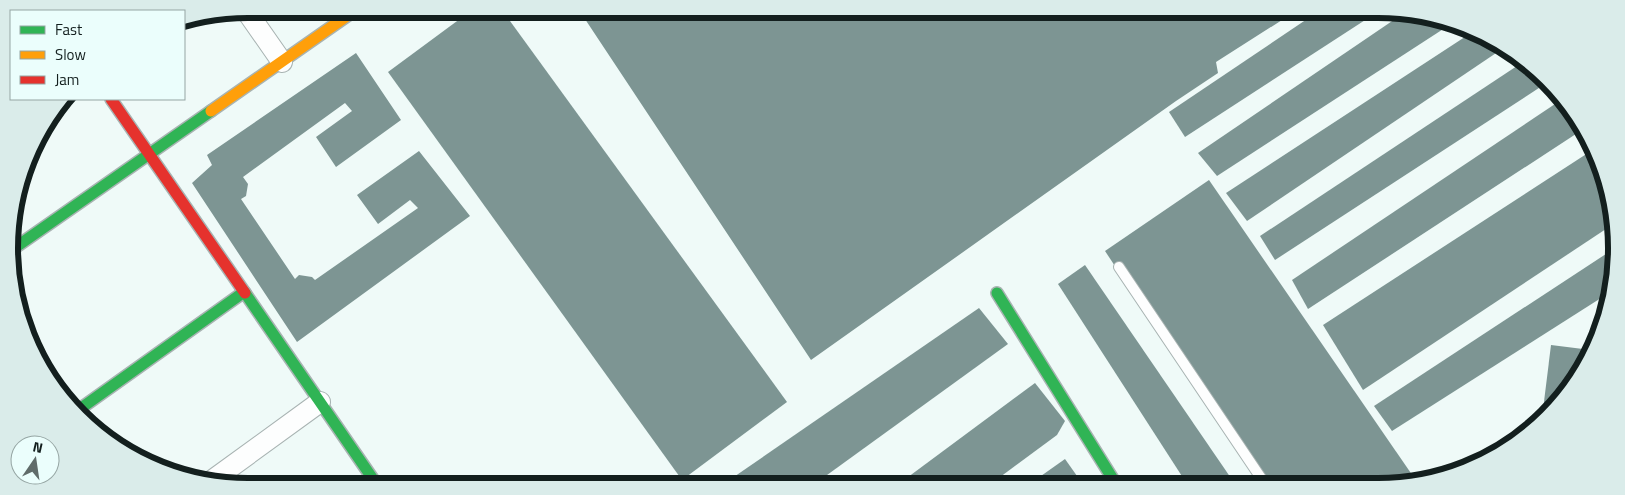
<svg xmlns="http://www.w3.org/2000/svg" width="1625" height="495" font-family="'Titillium Web',sans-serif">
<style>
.building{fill:#7d9593}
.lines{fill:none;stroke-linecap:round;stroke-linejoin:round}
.lane-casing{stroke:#a8b3b2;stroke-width:12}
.street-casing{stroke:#a8b3b2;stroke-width:22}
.fast-casing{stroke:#a8b3b2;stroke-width:14}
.slow-casing{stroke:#a8b3b2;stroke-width:14}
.jam-casing{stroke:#a8b3b2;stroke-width:14}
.lane{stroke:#fdfefe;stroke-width:10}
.street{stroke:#fdfefe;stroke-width:20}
.fast{stroke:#30b455;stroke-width:11}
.slow{stroke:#ff9f0a;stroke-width:11}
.jam{stroke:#e5322d;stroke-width:11}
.rim{fill:none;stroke:#131f1e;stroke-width:6}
</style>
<rect width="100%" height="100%" fill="#effaf8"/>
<g class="building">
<path d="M472,10H502L787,402L682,480L388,72Z"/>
<path d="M579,10L782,11L1293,13L1216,62L1218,73L1176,101L811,360Z"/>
<path d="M1316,13H1376L1185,137L1169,112Z"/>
<path d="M1404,13H1424L1451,24L1217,176L1198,153Z"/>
<path d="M1471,33L1505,47L1247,221L1226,193Z"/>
<path d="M356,53L401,120L336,167L316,137L352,111L345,103L243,177L248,184L246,196L241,199L295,279L299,275L312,277L315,280L418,208L410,200L378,224L357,195L419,151L470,216L297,342L192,183L212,165L207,155Z"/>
<path d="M1523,62L1545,84L1275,260L1260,236Z"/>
<path d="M1561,100L1576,115L1582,130L1308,309L1292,280Z"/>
<path d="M1591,151L1612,201V225L1363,390L1323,325Z"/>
<path d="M1209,180L1417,482L1409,484H1259L1105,251Z"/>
<path d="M1612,250V291L1392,431L1374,406Z"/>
<path d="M1085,265L1235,484H1187L1058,284Z"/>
<path d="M979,308L1008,344L816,483H725Z"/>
<path d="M1551,345L1591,350L1584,367L1542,418Z"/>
<path d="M1035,383L1065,421L1057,435L992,483H900Z"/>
<path d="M1065,459L1082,483H1031Z"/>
</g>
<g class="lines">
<defs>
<path id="lane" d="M1119,267L1265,484"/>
<g id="street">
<path d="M245,9L282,62"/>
<path d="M210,482L320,402"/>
</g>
<g id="fast">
<path d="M13,249L211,111"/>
<path d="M245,293L375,482"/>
<path d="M997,293L1116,484"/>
<path d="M77,411L244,292"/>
</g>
<path id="slow" d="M211,111L357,9"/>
<path id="jam" d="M111,99L245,293"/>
</defs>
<use href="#lane" class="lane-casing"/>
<use href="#street" class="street-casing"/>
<use href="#fast" class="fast-casing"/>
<use href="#slow" class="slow-casing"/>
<use href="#jam" class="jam-casing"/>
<use href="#lane" class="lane"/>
<use href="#street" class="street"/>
<use href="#fast" class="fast"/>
<use href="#slow" class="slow"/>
<use href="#jam" class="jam"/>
</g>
<path d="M0 0H1625V495H0ZM248 18H1378A230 230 0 0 1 1608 248V248A230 230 0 0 1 1378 478H248A230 230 0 0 1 18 248V248A230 230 0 0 1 248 18Z" fill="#daecea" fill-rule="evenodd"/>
<path class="rim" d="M248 18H1378A230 230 0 0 1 1608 248V248A230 230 0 0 1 1378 478H248A230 230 0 0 1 18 248V248A230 230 0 0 1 248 18Z"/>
<rect x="10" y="10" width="175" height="90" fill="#ebfefc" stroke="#95a5a3"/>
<rect x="20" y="26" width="25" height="8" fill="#30b455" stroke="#95a5a3"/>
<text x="55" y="35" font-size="15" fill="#131f1e">Fast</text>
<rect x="20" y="51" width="25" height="8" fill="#ff9f0a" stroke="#95a5a3"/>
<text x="55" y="60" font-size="15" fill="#131f1e">Slow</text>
<rect x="20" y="76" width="25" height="8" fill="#e5322d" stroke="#95a5a3"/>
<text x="55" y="85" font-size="15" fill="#131f1e">Jam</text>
<g transform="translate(35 460) rotate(13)"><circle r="24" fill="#ebfefc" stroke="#95a5a3"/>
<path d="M0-4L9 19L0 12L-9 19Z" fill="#606c6a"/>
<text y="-8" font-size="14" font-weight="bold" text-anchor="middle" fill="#131f1e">N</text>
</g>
</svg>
